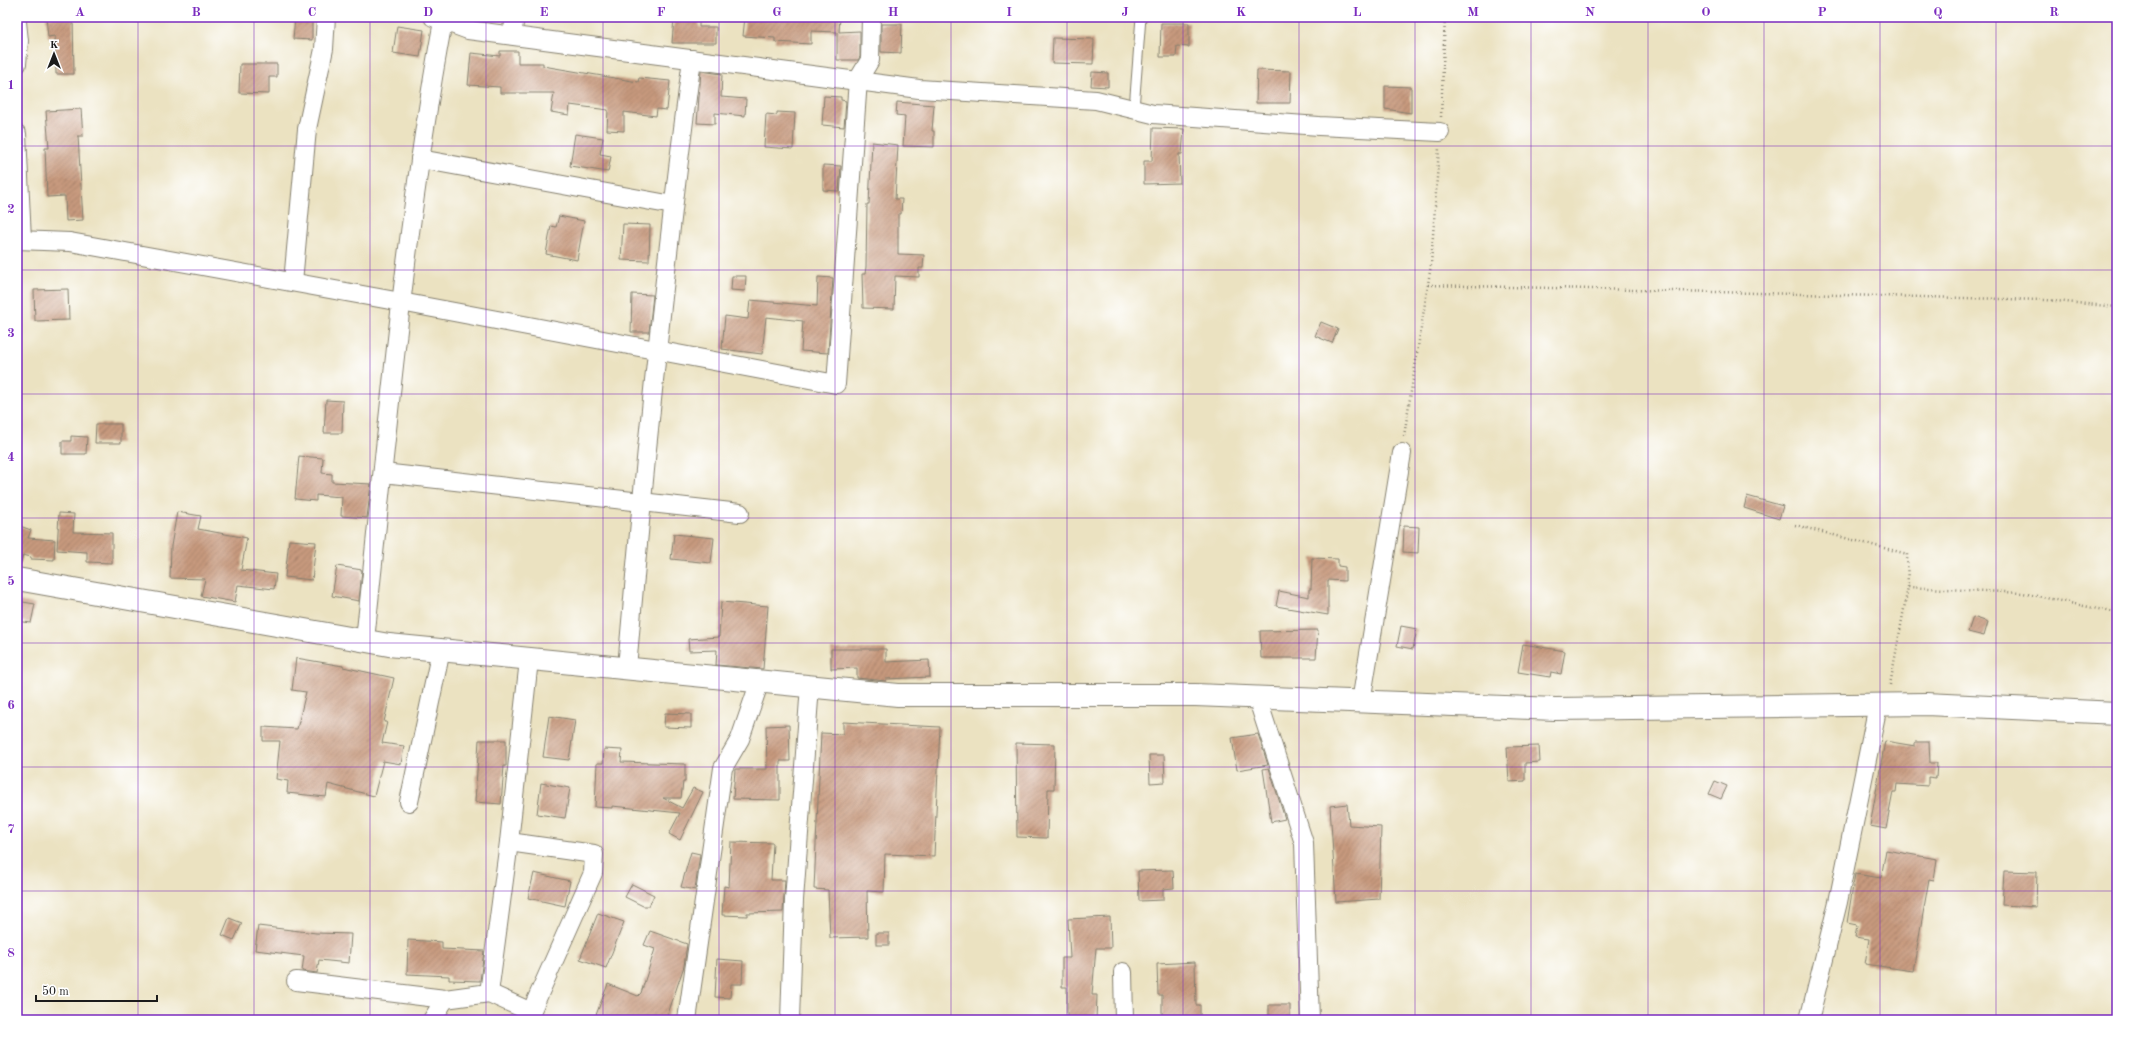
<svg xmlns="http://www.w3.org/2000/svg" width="2134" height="1037" font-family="'Old Standard TT',serif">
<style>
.building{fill:url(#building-hatch)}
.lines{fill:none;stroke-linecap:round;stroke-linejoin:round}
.service-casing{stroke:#847f6e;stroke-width:11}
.minor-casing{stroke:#847f6e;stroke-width:20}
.tertiary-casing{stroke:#847f6e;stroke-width:24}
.path{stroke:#847f6e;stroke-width:2.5;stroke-dasharray:1 3;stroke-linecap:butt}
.service{stroke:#fff;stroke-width:9}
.minor{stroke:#fff;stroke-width:18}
.tertiary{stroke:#fff;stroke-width:22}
.grid{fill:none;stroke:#7b2cbf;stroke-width:1;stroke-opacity:0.55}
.neatline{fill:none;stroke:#7b2cbf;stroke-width:1.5}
.grid-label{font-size:13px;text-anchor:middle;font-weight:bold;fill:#7b2cbf}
</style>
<defs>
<pattern id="building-hatch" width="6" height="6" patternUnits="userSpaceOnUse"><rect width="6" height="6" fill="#c79a7e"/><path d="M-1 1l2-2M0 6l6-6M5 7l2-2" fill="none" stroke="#a17d66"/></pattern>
</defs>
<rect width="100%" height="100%" fill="#fff"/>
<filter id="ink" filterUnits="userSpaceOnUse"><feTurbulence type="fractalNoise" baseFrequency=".025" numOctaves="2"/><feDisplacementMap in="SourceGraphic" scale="8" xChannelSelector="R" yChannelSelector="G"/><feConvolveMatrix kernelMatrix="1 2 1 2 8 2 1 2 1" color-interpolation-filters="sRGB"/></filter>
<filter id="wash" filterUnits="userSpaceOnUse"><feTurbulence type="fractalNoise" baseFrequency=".012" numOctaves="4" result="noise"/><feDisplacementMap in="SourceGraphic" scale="16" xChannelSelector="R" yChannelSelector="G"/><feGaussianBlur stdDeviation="0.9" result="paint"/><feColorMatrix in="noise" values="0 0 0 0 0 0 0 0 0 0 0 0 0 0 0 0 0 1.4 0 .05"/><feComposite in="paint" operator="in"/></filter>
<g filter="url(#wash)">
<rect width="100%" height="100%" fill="#ebe2c1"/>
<g id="blocks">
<g class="building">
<path d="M46,17H73L74,74H56L55,36L48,37Z"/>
<path d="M295,17H312V40L293,39Z"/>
<path d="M674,17H699V27H716V43H672Z"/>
<path d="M745,17H840L839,32L860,31V57L858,60H837V32L811,31V44L775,42V38L743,36Z"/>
<path d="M1161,23H1189V47L1177,46L1176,57H1160Z"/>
<path d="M881,24H902L901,53L881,52Z"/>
<path d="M397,26L424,30L420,57L393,53Z"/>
<path d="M1053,38L1094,39L1093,64L1052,63Z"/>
<path d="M500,51H518V63H543V66L638,82L639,78L670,81L667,110L657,109L656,116L624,112V131L607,130L608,110L570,105L569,115L551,112L554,93H500V87L468,85L471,53L500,56Z"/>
<path d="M240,64H277V77H269V94L239,93Z"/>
<path d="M1257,70L1291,71L1290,103H1256Z"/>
<path d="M701,71L722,74L721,97L746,99L745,116L715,113V124L697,123Z"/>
<path d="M1092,72L1108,73V87L1091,86Z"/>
<path d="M1385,86L1411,87V113L1385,109Z"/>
<path d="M824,96L841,97V100L846,101L844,127L822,125Z"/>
<path d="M897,102L934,105L932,131H934V147L903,146L905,116L896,115Z"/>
<path d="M81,109L83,136H78L83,220L66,221L65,196L47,197L45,148H49L46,111Z"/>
<path d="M777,112L795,113L793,149L764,147L766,114L777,115Z"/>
<path d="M1153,128L1184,129L1182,154H1179L1180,183L1144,184V161H1152Z"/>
<path d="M575,134L603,138L600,154L611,156L608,172L570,166Z"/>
<path d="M872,142L898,145L895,199H902L901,214H898V254L924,255L923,268H919V277L895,276L894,309L863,308L862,274H865L866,267L867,204H869Z"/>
<path d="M823,165L841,166L839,191L823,190Z"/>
<path d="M559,216L584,221L577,260L546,254L551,226L556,227Z"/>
<path d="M623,224L650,225L649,261L621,260Z"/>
<path d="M732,276H746L745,291L731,290Z"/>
<path d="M818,277L833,278L828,353L801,351L803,321L766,317L762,354L722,349L725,316L748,319L750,300L817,306Z"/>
<path d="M68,289L69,320L35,321L34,290Z"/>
<path d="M632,294L653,295L649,332H631Z"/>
<path d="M1321,322L1338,329L1332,343L1315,336Z"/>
<path d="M326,400L343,401L342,433H324Z"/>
<path d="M96,424H121V443H95Z"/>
<path d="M71,436L87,437L86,454H62V441H71Z"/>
<path d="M299,456L323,458L322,473L332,474V482L371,484L367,518L341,516L342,497L316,495V501L295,499Z"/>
<path d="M1747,496L1783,506L1779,519L1744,508Z"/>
<path d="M177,512L201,516L198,529L247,538L241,570L276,574L274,589L238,585L235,602L201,596L205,579L170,578L171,546Z"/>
<path d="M59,513L74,514L73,532L112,533V563L87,562V552L57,550Z"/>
<path d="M17,525L31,530L28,538L55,540L54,560L31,559V557L23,555L20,565H17Z"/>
<path d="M1404,526L1419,527L1418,553L1403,552Z"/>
<path d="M674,534L714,538L711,563L671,559Z"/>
<path d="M289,540L316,542L312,580L285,577Z"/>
<path d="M1312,558L1338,559V566L1345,567V581L1328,580V615L1276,606L1279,591L1309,597V589H1311Z"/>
<path d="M337,566L362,570L359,601L332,596Z"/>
<path d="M17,601L35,604L31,623L17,621Z"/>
<path d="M721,602L768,606L763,669L716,665L717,650L689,651L688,639L719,637Z"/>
<path d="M1973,617L1988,622L1984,636L1968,632Z"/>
<path d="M1401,626L1417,629L1413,649L1397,646Z"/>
<path d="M1318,630L1316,658H1261L1260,631Z"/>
<path d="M1523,644L1565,651L1561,674L1551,672L1550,677L1518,672Z"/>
<path d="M831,649H886V662L929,660L930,677L886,679V681L857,678V668L831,669Z"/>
<path d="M296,658L343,666V667L394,678L384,722H387L382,743L404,746L401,764L383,761L374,796L328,784L326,797L287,793L288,781L276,779L280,741H263V727L297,729L306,692L292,690Z"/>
<path d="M665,713L691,714V728L664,727Z"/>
<path d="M549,716L575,720L569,760L543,757Z"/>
<path d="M843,722L940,727L934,856L885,854L884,892L867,891L868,937L830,938L828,890L814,889L821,733L843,734Z"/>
<path d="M789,725L790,761H780V800L733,799L735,769H767L766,726Z"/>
<path d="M1258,734L1268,765L1237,770L1232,738Z"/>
<path d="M479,740H506V766H504L501,804L475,802Z"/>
<path d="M1885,741L1915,746V742H1929L1930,763H1937L1936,778L1928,777V786L1897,784L1896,792H1893L1886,829L1870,826Z"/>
<path d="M1016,743L1055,744L1054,789H1048L1047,838L1017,837Z"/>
<path d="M1539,746L1540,762L1525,763V781L1509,782L1507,747Z"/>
<path d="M604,749L622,750L621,762L685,764V782H683L681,798H663L682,808L693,788L703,792L680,840L669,834L680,813L612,806V808L595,807L597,763H603Z"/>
<path d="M1149,755H1164L1165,782L1150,783Z"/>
<path d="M1269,768L1285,819L1271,822L1263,769Z"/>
<path d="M1715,781L1727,786L1721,799L1709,794Z"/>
<path d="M541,783L570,788L565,818L537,814Z"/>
<path d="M1347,804L1349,825L1381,827L1379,899L1336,902L1330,806Z"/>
<path d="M731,842L773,843L771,880H785L783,912L747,913V916L722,915L724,886L729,887Z"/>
<path d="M1886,850L1937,859L1934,880L1929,879L1913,971L1865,964L1869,939L1855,937L1857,925L1847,923L1855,874L1881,878Z"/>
<path d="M691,852L700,854L695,890L681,887Z"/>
<path d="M1173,870L1174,888L1163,889V900L1139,901L1138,871Z"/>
<path d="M2004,871L2037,872L2036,907L2002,905Z"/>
<path d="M534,873L570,881L565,906L528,898Z"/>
<path d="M632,884L654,895L649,906H643L625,897Z"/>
<path d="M598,913L624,922L606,968L580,959Z"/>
<path d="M1110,917L1111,948H1096L1092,995H1097L1096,1020H1067V987H1062V958H1070L1068,919Z"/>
<path d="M229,918L242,923L234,940L222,935Z"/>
<path d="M258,926L316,933L351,934L349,963L319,960L317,973L302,971L304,956L255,950Z"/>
<path d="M650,931L687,944L684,966L666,1020H594L608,984L638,996L641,993L655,949L644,945Z"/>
<rect x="876" y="933" width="13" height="12"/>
<path d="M408,940L442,942V949L484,951L480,981L449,980V976L407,974Z"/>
<path d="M717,959L743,961L742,984H731L730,998L715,997Z"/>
<path d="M1195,962L1196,1005H1200V1020H1162V995H1158L1157,964Z"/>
<path d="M1269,1005H1290V1017L1269,1018Z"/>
</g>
</g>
</g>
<g filter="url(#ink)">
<use href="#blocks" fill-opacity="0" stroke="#847f6e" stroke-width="1"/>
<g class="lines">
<defs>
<path id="service" d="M1134,109L1141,17"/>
<g id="minor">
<path d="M433,17L468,30L919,89L1096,100L1153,114L1319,126L1440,132"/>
<path d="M17,22L19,41L17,64"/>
<path d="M512,35L515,17"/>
<path d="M17,134L22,240"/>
<path d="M420,159L673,205"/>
<path d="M17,240L70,242L401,302L836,384L858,80L870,60L871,17"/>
<path d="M293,282L307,129L324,49L326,17"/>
<path d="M383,473L740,513"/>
<path d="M365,640C387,433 405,226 443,21"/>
<path d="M627,668C644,465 665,262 692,59"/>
<path d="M1257,697L1304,843L1310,1020"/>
<path d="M1361,702L1402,453"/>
<path d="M409,802L441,650"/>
<path d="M509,842L594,854L593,873L531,1012"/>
<path d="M1123,972L1124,1020"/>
<path d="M296,981L445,999"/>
<path d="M489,993L509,842L529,660"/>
<path d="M432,1020L445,999L489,993L531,1012L528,1020"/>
<path d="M687,1020L723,768L740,739L760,681"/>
<path d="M790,1020L794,900L810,686"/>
<path d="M1809,1020L1838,902L1878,705"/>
</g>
<path id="tertiary" d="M17,579L389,645L898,695H1195L1555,709L1926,704L2117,713"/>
</defs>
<use href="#service" class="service-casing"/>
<use href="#minor" class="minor-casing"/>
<use href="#tertiary" class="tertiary-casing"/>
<g class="path">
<path d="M1441,117L1445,17"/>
<path d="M1428,285L2046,300L2117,307"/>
<path d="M1404,436L1431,265L1439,148"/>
<path d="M1795,525L1907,554L1908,587"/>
<path d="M1890,685L1908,587L2023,593L2117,613"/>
</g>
<use href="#service" class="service"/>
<use href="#minor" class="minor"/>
<use href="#tertiary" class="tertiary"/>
</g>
</g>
<path class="grid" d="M138,17V1020M254,17V1020M370,17V1020M486,17V1020M603,17V1020M719,17V1020M835,17V1020M951,17V1020M1067,17V1020M1183,17V1020M1299,17V1020M1415,17V1020M1531,17V1020M1648,17V1020M1764,17V1020M1880,17V1020M1996,17V1020M17,146H2117M17,270H2117M17,394H2117M17,518H2117M17,643H2117M17,767H2117M17,891H2117"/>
<rect width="2134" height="1037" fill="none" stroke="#fff" stroke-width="44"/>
<g transform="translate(54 54)" stroke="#ffffff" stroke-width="3" paint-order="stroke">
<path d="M0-3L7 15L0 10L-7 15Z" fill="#1c1c1c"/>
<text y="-6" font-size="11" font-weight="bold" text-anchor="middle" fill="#1c1c1c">K</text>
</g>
<path d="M36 995v6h121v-6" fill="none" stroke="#1c1c1c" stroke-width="2"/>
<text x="42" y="995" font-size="12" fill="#1c1c1c" stroke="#ffffff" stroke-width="3" paint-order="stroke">50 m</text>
<rect x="22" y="22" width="2090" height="993" class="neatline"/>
<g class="grid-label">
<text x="80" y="16">A</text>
<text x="196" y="16">B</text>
<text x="312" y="16">C</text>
<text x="428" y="16">D</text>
<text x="544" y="16">E</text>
<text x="661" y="16">F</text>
<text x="777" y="16">G</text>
<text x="893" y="16">H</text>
<text x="1009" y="16">I</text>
<text x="1125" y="16">J</text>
<text x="1241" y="16">K</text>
<text x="1357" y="16">L</text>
<text x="1473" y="16">M</text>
<text x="1590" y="16">N</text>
<text x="1706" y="16">O</text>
<text x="1822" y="16">P</text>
<text x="1938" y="16">Q</text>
<text x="2054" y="16">R</text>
<text x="11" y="89">1</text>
<text x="11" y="213">2</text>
<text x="11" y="337">3</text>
<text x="11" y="461">4</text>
<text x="11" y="585">5</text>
<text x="11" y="709">6</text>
<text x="11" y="833">7</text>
<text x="11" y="957">8</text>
</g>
</svg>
